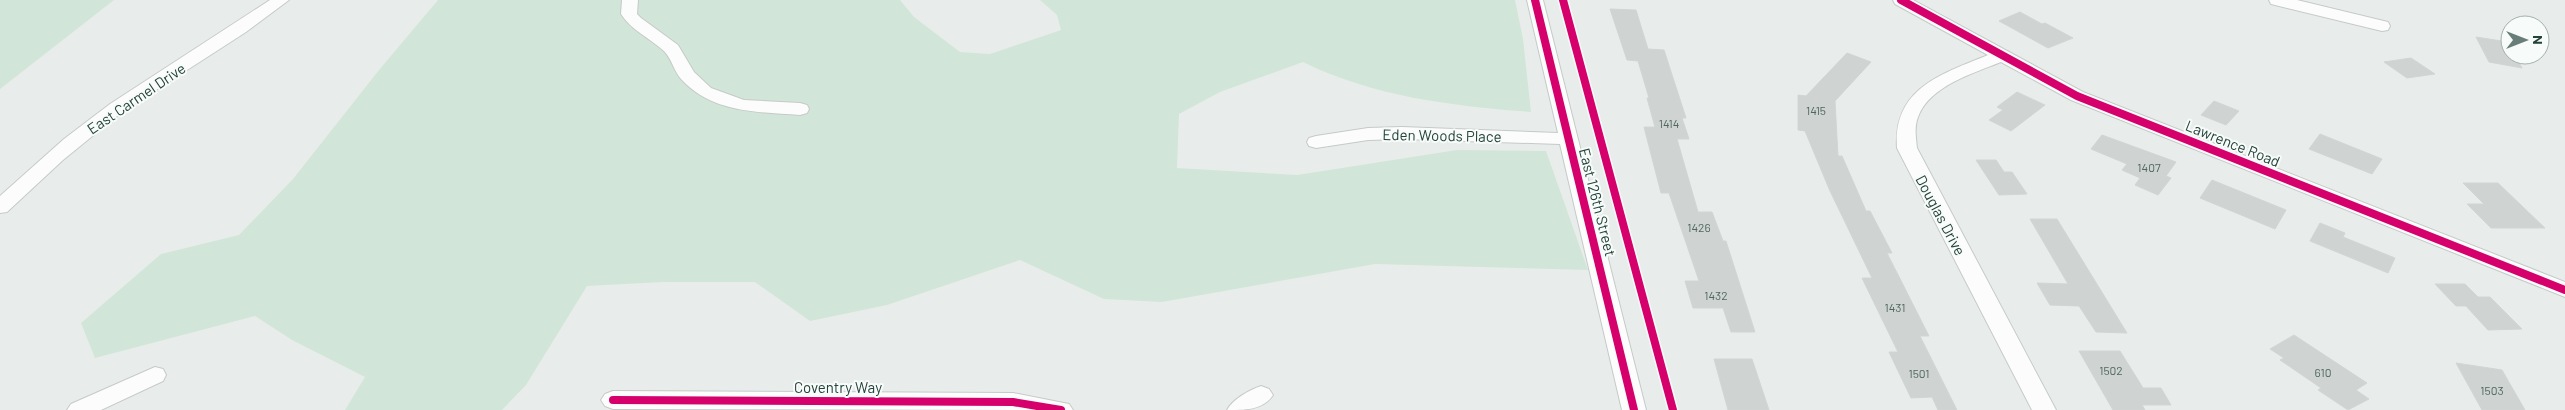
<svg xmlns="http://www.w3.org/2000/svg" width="2565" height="410" font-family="Barlow,sans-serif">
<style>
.green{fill:#d1e6d8}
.building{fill:#cfd4d2;stroke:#d1d6d4}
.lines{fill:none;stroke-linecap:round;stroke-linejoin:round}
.minor-casing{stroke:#c5cac8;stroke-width:2}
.minor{fill:#fcfcfc;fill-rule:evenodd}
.cycleway-casing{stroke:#f7fbf9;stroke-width:11}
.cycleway{stroke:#d6006c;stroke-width:8}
.labels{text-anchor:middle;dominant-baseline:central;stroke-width:4;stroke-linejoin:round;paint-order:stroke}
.number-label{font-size:12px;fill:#506761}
.street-label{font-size:15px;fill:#24423a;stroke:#f7fbf9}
</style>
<rect width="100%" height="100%" fill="#e8edeb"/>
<g class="green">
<path d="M0,0H114L0,89Z"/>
<path d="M438,0H900L914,17L960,52L990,54L1061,30L1057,15L1040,0H1515L1523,39L1531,112C1453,106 1374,97 1303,62L1220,92L1179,114L1177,168L1297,175L1457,150L1546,151L1588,270L1375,264L1162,302L1104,299L1020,260L887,305L810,321L755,282H663L587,286L526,385L502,410H345L365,377L292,340L255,316L95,358L81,323L161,254L239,235L293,179L379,70Z"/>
</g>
<g class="building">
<path d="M1610,9L1636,10L1648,49L1664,50L1686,118H1682L1689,139H1677L1698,212H1712L1723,241H1726L1755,332H1731L1723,308H1693L1685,281H1699L1669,193H1661L1644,127H1655L1647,98H1649L1638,61L1627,60Z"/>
<path d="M2020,12L2042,24L2045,23L2073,38L2048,48L1999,21Z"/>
<path d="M2476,37L2508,42L2510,55H2515L2522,68L2489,62Z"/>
<path d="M1847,53L1871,62L1835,101L1838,156H1842L1866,211H1870L1892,253H1887L1929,336H1920L1957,410H1938L1932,397L1911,398L1889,352H1898L1862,278H1872L1830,191L1805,131L1798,130V95L1806,96Z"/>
<path d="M2411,58L2435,74L2407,78L2384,62Z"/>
<path d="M2017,92L2045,105L2011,131L1989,120L2003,110L1997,107Z"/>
<path d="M2214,101L2239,111L2226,125L2201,115Z"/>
<path d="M2320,134L2382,159L2372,174L2309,149Z"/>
<path d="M2102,135L2176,162L2166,176L2171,178L2158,195L2135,185L2140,178L2122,170L2127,164L2091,149Z"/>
<path d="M1976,160H1996L2004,172H2012L2027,194L1999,195Z"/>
<path d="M2212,180L2286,210L2275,229L2200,198Z"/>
<path d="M2463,183H2498L2545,228H2491L2467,204H2484Z"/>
<path d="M2030,219H2057L2127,333L2096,332L2079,306L2050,305L2037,283L2068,284Z"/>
<path d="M2320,223L2345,233L2343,237L2395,258L2388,273L2310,241Z"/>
<path d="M2435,284H2465L2478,297H2490L2522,329L2488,330L2466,306H2456Z"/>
<path d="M2294,335L2367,383L2356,390L2369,399L2348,410L2318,390L2321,388L2280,360L2284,358L2270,349Z"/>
<path d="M2079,351H2120L2143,388H2161L2171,405H2142L2145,410H2113Z"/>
<path d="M1714,359H1752L1769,410H1728Z"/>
<path d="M2456,363L2502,370L2525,410H2482Z"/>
</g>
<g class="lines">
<defs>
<g id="minor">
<path d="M270,0H289L246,32L122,112L63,160L7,212L0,213V196L64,139L110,104Z"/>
<path d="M622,0H638L637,14L641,18L678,45L694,72L711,88L744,100L800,103L807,105L809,109L807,113L800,115C758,112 713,113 682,80C674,72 672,59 664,51C650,38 632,31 621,14Z"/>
<path d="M1527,0H1543L1646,410H1622L1560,144L1402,139L1368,140L1316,148L1309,146L1307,142L1309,138L1316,136L1368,128L1402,127L1558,133Z"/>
<path d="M1893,0H1913L2083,92L2565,282V297L2071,100L2001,62C1974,73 1929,86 1918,117C1914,127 1916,138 1917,148L2056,410H2032L1897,148C1893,88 1942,74 1988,55L1895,4Z"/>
<path d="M2269,0H2297L2388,22L2390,26L2388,30L2382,31L2271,4Z"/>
<path d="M155,367L163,369L166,375L163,381L101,410H67L71,404Z"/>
<path d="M1261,386L1269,389L1273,395C1263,410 1245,410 1227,410C1233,399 1249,390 1261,386Z"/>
<path d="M613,391L1013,393L1069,404L1073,410L613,409L605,406L601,400L605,394Z"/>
</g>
</defs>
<use href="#minor" class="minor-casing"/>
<use href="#minor" class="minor"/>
<defs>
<g id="cycleway">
<path d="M1535,0L1634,410"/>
<path d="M1563,0L1673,410"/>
<path d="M1901,0L2077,96L2565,290"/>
<path d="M613,400L1013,402L1061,410"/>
</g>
</defs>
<use href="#cycleway" class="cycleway-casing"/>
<use href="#cycleway" class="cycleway"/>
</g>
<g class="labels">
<g class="number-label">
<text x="1816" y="110">1415</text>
<text x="1669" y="123">1414</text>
<text x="2149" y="167">1407</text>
<text x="1699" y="227">1426</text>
<text x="1716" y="295">1432</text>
<text x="1895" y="307">1431</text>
<text x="2111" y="370">1502</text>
<text x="2323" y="372">610</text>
<text x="1919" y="373">1501</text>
<text x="2492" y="390">1503</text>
</g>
<g class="street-label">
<text transform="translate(136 98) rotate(-34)">East Carmel Drive</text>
<text transform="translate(1442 135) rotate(1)">Eden Woods Place</text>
<text transform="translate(2233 143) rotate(22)">Lawrence Road</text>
<text transform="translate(1598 202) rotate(76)">East 126th Street</text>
<text transform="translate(1941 215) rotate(62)">Douglas Drive</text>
<text x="838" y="387">Coventry Way</text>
</g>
</g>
<g transform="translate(2525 40) rotate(90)"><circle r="24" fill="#f7fbf9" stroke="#a3b1ad"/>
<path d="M0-4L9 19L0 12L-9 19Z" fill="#697e78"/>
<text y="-8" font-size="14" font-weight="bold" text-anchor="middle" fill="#24423a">N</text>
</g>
</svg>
